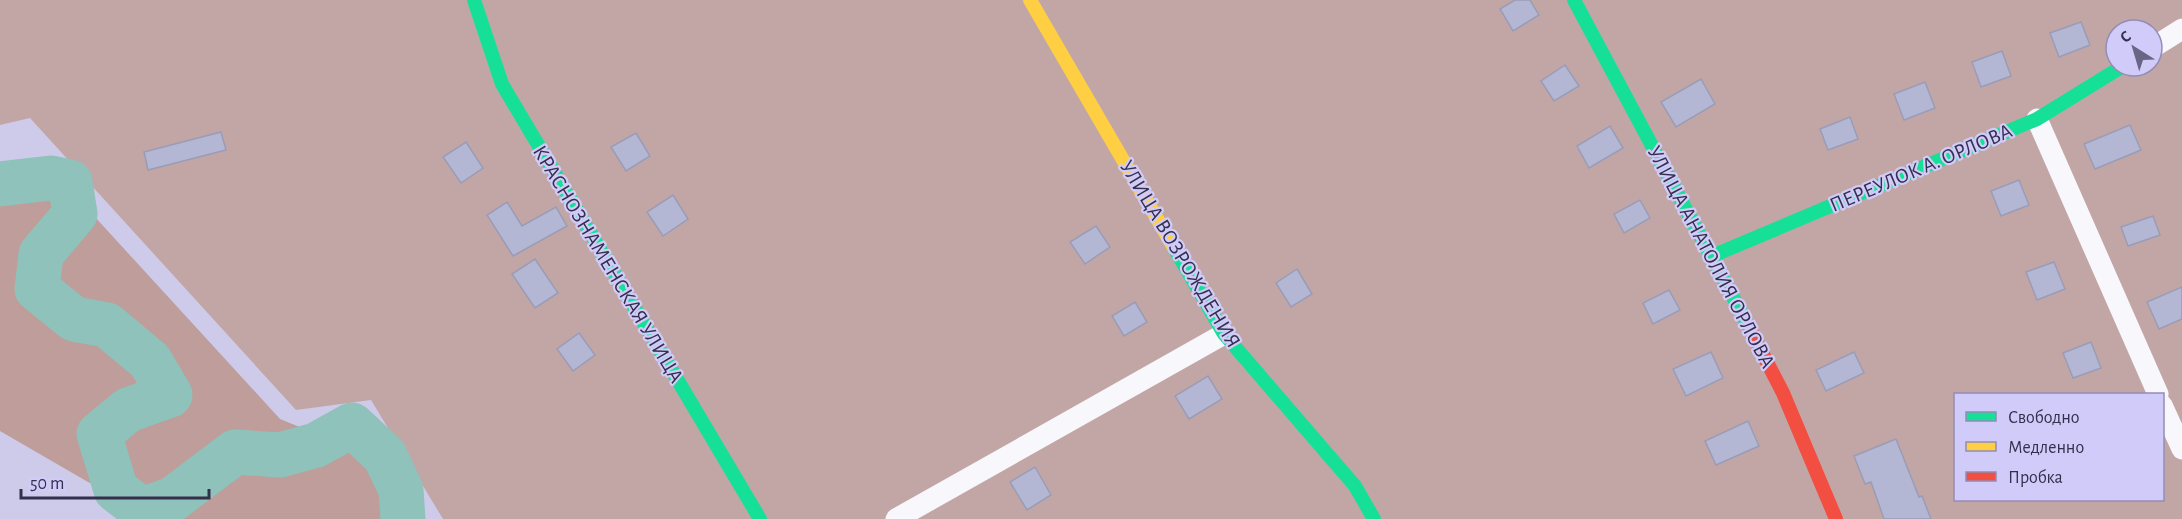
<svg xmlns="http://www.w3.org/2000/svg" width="2182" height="519" font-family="'Alegreya Sans',sans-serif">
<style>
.green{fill:#c2a6a5;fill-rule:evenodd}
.forest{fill:#be9d9a}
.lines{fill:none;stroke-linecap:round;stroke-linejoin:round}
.river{stroke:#8ec2ba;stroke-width:45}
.building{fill:#b4b7d3;stroke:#9a9cb7;stroke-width:1.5}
.street{stroke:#f8f7fc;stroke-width:21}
.fast{stroke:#16e098;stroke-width:14}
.slow{stroke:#ffcf43;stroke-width:14}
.jam{stroke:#f24e42;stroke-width:14}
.labels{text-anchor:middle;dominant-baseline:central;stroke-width:4.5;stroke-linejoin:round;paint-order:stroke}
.street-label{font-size:21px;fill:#342f4d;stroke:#d1cbf9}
</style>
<rect width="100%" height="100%" fill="#cecaea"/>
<path class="green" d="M0,0H2182V519H443L371,400L296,410L30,118L0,125ZM2116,30H2152V66H2116ZM1956,394H2162V500H1956Z"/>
<path class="forest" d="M40,157L280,419L351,448L406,519H169L88,482L0,431V163Z"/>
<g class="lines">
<path class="river" d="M0,184L51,178L70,182L75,214L41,254L37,289L74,319L107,325L150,361L170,395L128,410L99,434L116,490L142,510L173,499L235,452L280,455L316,445L352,425L385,456L401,490L403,519"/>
</g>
<g class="building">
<path d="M1515,0H1530L1539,15L1513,31L1500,9Z"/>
<path d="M2081,22L2090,45L2059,57L2050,33Z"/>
<path d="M2002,51L2011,76L1981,87L1972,62Z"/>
<path d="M1565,65L1579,86L1554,101L1541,81Z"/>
<path d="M1701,79L1715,104L1676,127L1661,102Z"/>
<path d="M1925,82L1935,108L1904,120L1894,94Z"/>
<path d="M1850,117L1858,139L1828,150L1820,129Z"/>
<path d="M2130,125L2141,150L2095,169L2084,144Z"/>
<path d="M1610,126L1623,148L1589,168L1577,146Z"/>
<path d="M221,132L226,150L148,170L144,152Z"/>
<path d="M636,133L650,156L626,171L611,147Z"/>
<path d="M466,142L483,168L461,183L443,157Z"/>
<path d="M2019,180L2029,205L2001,216L1991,191Z"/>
<path d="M673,195L688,219L663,236L647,212Z"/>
<path d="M1640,200L1650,218L1624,233L1614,214Z"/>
<path d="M507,202L522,226L556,207L567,226L513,256L487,215Z"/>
<path d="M2153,216L2160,235L2128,246L2121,227Z"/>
<path d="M1096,226L1110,247L1085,264L1070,242Z"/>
<path d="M535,259L558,293L535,308L512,274Z"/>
<path d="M2054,262L2065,289L2037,300L2026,272Z"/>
<path d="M1297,269L1312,294L1291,307L1276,283Z"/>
<path d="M2182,287V319L2159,329L2147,302Z"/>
<path d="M1669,290L1680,310L1653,324L1643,303Z"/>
<path d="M1135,302L1147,322L1124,336L1112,316Z"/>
<path d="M579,333L595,355L573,371L557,349Z"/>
<path d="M2091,342L2101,368L2073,378L2063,353Z"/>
<path d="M1711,352L1723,378L1686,396L1673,369Z"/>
<path d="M1854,352L1864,373L1826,391L1816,370Z"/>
<path d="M1208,376L1222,399L1189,419L1175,396Z"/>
<path d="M1748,421L1759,446L1716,465L1705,441Z"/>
<path d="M1896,439L1919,497L1922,496L1931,519H1884L1871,482L1865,484L1854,456Z"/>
<path d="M1035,467L1051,495L1027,510L1010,482Z"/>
</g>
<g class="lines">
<g class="street">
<path d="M2152,48L2182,29"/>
<path d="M2037,119L2158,394"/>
<path d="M2162,405L2182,449"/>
<path d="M896,519L1224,334"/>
</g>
<g class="fast">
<path d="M474,0L502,84L760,519"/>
<path d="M1574,0L1750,329"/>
<path d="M1173,246L1224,334L1355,486L1374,519"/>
<path d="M1712,256L2037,119L2123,66"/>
</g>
<path class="slow" d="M1030,0L1173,246"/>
<path class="jam" d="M1750,329L1783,393L1836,519"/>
</g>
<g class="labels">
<g class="street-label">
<text transform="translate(1921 168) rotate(-23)">ПЕРЕУЛОК А. ОРЛОВА</text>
<text transform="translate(1180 254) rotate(59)">УЛИЦА ВОЗРОЖДЕНИЯ</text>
<text transform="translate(1711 257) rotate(62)">УЛИЦА АНАТОЛИЯ ОРЛОВА</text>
<text transform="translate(608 264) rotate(59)">КРАСНОЗНАМЕНСКАЯ УЛИЦА</text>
</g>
</g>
<rect x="1954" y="393" width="210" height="108" fill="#d1cbf9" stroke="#928db4" stroke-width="1.5"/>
<rect x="1966" y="412" width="30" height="9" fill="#16e098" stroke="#928db4" stroke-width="1.5"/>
<text x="2008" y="423" font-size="18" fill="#342f4d">Свободно</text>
<rect x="1966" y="442" width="30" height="9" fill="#ffcf43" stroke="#928db4" stroke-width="1.5"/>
<text x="2008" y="453" font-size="18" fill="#342f4d">Медленно</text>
<rect x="1966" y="472" width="30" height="9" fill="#f24e42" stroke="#928db4" stroke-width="1.5"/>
<text x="2008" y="483" font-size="18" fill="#342f4d">Пробка</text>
<g transform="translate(2134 48) rotate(323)"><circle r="28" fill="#d1cbf9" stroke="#928db4" stroke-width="1.5"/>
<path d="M0-4.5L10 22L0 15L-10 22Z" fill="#6a6584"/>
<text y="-9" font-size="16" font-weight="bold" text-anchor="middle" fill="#342f4d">С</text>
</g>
<path d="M21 489v9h188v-9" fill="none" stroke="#342f4d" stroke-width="3"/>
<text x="30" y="489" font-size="18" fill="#342f4d" stroke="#d1cbf9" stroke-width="4.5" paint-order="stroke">50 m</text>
</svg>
